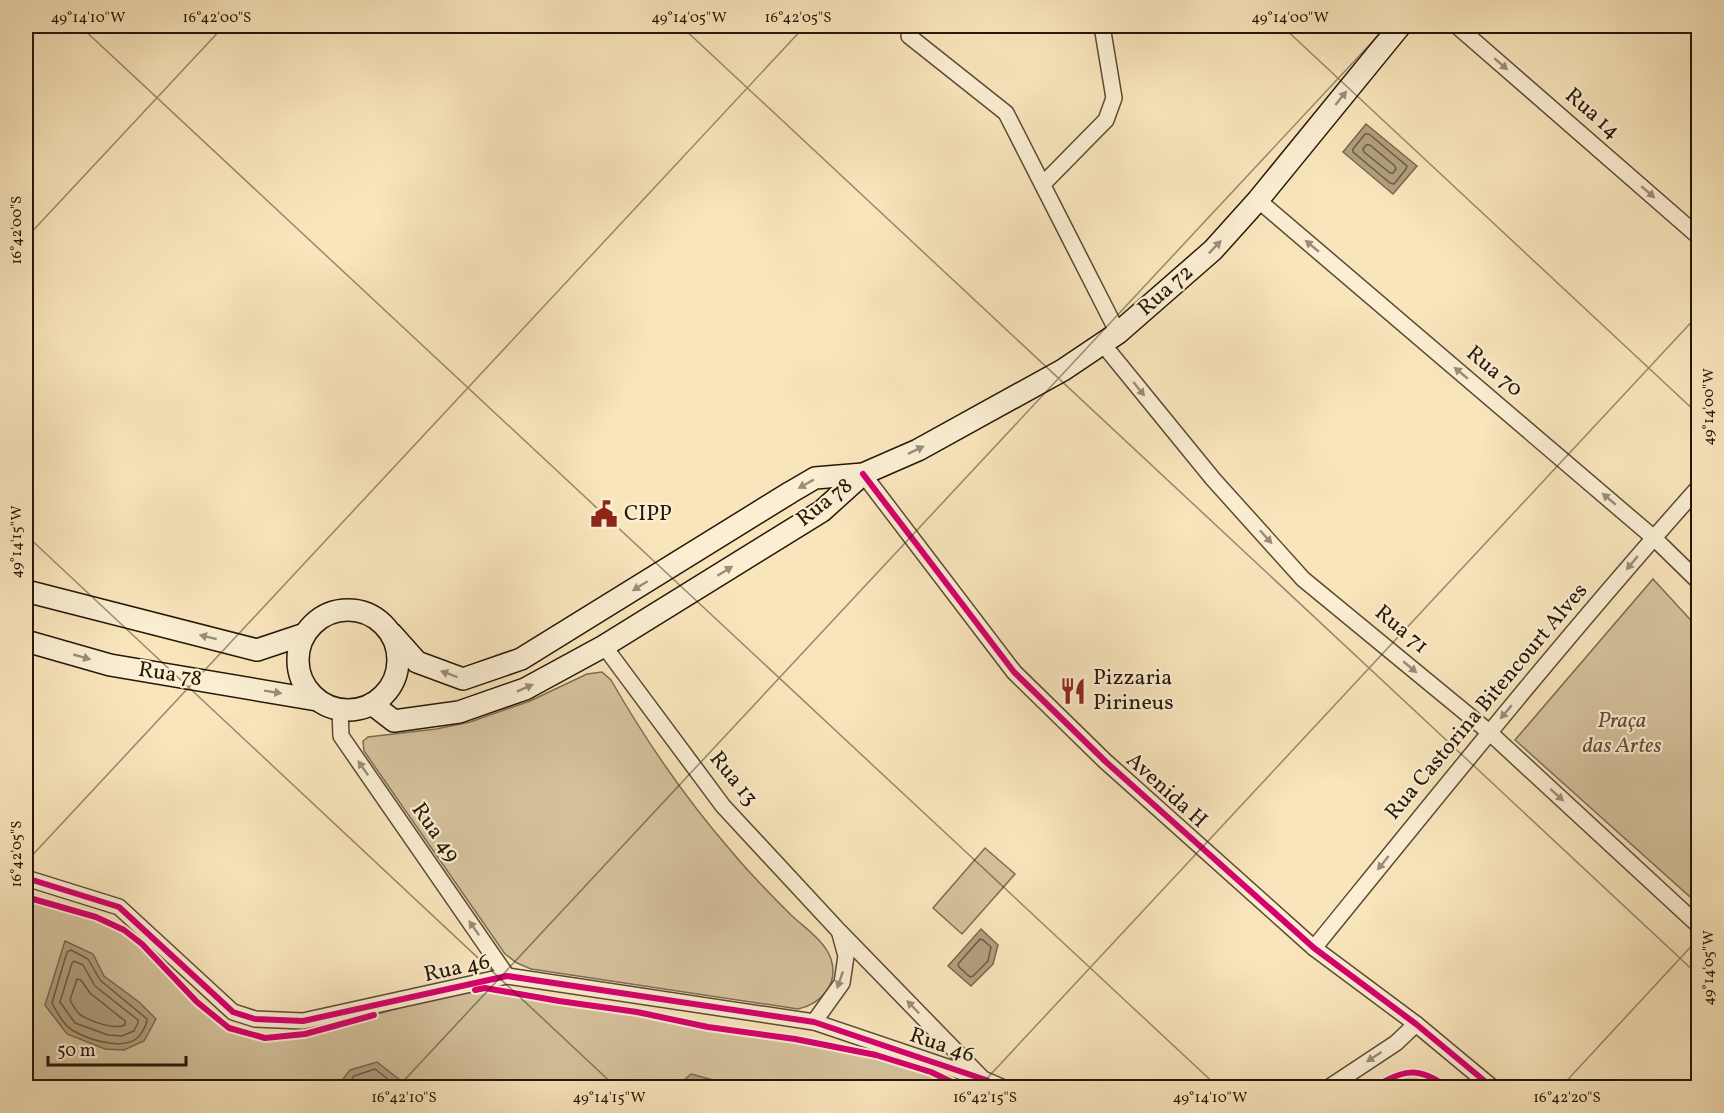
<svg xmlns="http://www.w3.org/2000/svg" width="1724" height="1113" font-family="Vollkorn,serif">
<style>
.green{fill:#d5c29d;stroke:#7e6c52;stroke-width:1.5}
.water{fill:#b19f7e;stroke:#79694e;stroke-width:1.5}
.lines{fill:none;stroke-linecap:round;stroke-linejoin:round}
.shore{stroke:#6c5b42;stroke-width:1.5}
.street-casing{stroke:#5b4a34;stroke-width:18}
.secondary-casing{stroke:#261706;stroke-width:24}
.street{stroke:#fbeed3;stroke-width:15}
.secondary{stroke:#fbeed3;stroke-width:21}
.cycleway-casing{stroke:#fbeed3;stroke-width:10}
.cycleway{stroke:#d6006c;stroke-width:6}
.oneway{fill:#9b8d77}
.ticks{fill:none;stroke:#261706;stroke-width:1.5;stroke-opacity:0.45}
.labels{text-anchor:middle;dominant-baseline:central;stroke-width:4.5;stroke-linejoin:round;paint-order:stroke}
.street-label{font-size:22px;fill:#261706;stroke:#fbeed3}
.poi-label{font-size:22px;fill:#261706;stroke:#fbeed3;text-anchor:start}
.park-label{font-size:22px;font-style:italic;fill:#5b4a33;stroke:#fbeed3}
.neatline{fill:none;stroke:#261706;stroke-width:2}
.ticks-label{font-size:15px;text-anchor:middle;fill:#261706}
</style>
<rect width="100%" height="100%" fill="#f9e5bc"/>
<filter id="stains"><feTurbulence type="fractalNoise" baseFrequency=".00333" numOctaves="4"/><feColorMatrix values="0 0 0 0 .2 0 0 0 0 .09 0 0 0 0 .02 0 0 0 .5 -.17"/></filter>
<radialGradient id="worn" r=".72"><stop offset=".6" stop-color="#630" stop-opacity="0"/><stop offset="1" stop-color="#630" stop-opacity=".3"/></radialGradient>
<g class="green">
<path d="M1653,579L1698,628V904L1515,740Z"/>
<path d="M602,672L611,680C646,741 685,798 732,852C750,874 771,895 791,915C805,928 825,941 831,959C839,984 821,1004 798,1009L531,969L517,963L505,954L364,751L363,741L368,737L436,729L470,722L530,701L587,674Z"/>
<path d="M985,848L1015,874L962,934L933,908Z"/>
<path d="M26,897L96,917L124,930L142,944L197,1002L229,1027L265,1038L305,1034L457,992L485,988L559,1001L637,1012L708,1027L795,1039L875,1055L931,1072L964,1087H26Z"/>
<path d="M1407,1072C1426,1073 1433,1076 1448,1087H1373L1389,1078Z"/>
</g>
<g class="water">
<path d="M1366,124L1417,166L1393,194L1343,152Z"/>
<path d="M981,929L998,945L993,964L971,986L948,966Z"/>
<path d="M65,941L93,954L104,976L139,1002L156,1019L144,1041L124,1050L105,1049L67,1034L45,1005Z"/>
<path d="M377,1062L409,1087H337L350,1070Z"/>
<path d="M691,1074L739,1087H676Z"/>
</g>
<g class="lines">
<g class="shore">
<path d="M1365,134H1369L1407,166L1406,169L1394,184L1390,183L1353,152V149Z"/>
<path d="M1366,145H1370L1395,166L1396,169L1393,173H1390L1364,152L1363,149Z"/>
<path d="M980,939L983,940L991,947L988,961L973,976L970,977L959,967L958,964Z"/>
<path d="M71,950L88,959L100,980L147,1019C147,1024 145,1027 142,1032C130,1054 89,1040 72,1030C64,1025 56,1011 52,1003L67,952Z"/>
<path d="M74,961L83,965L95,986L138,1020V1023L134,1031L122,1036L108,1035L75,1023L60,1002L72,963Z"/>
<path d="M77,979L81,980L90,993L125,1021V1025C114,1030 93,1022 82,1016C77,1013 73,1006 70,1000Z"/>
<path d="M345,1088L354,1076L375,1069L399,1088"/>
</g>
<defs>
<g id="street">
<path d="M1457,26L1698,236"/>
<path d="M909,36L1006,113L1118,333"/>
<path d="M1043,184L1106,120L1114,98L1102,26"/>
<path d="M1258,200L1654,538L1698,581"/>
<path d="M1102,343L1213,479L1303,579L1489,732L1698,925"/>
<path d="M863,474L1014,672L1105,761L1314,948L1416,1024L1493,1088"/>
<path d="M604,646L723,806L839,931L981,1077"/>
<path d="M340,710L341,736L507,976"/>
<path d="M26,878L119,907L233,1012L255,1019L303,1021L507,976L814,1022L983,1079L1004,1088"/>
<path d="M1314,948C1440,793 1565,637 1698,488"/>
<path d="M814,1022L842,983L846,956L840,934"/>
<path d="M1328,1088L1396,1043L1416,1024"/>
</g>
<g id="secondary">
<path d="M26,591L257,650L305,634"/>
<circle cx="348" cy="660" r="50"/>
<path d="M392,634L417,662L463,679L521,659L791,492L815,478L863,474L918,450L1063,370L1118,333L1213,250L1258,200L1400,26"/>
<path d="M26,641L110,665L317,700"/>
<path d="M372,704L394,721L459,712L525,689L604,646L822,511L863,474"/>
</g>
</defs>
<use href="#street" class="street-casing"/>
<use href="#secondary" class="secondary-casing"/>
<use href="#street" class="street"/>
<use href="#secondary" class="secondary"/>
<defs>
<g id="cycleway">
<path d="M863,474L1014,672L1105,761L1314,948L1416,1024L1493,1088"/>
<path d="M26,878L119,907L233,1012L255,1019L303,1021L507,976L814,1022L983,1079L1004,1088"/>
<path d="M26,897L96,917L124,930L142,944L197,1002L229,1028L265,1038L305,1034L374,1015"/>
<path d="M475,990L485,988L559,1001L637,1012L708,1027L795,1039L876,1055L931,1072L964,1088"/>
<path d="M1373,1088C1403,1069 1419,1066 1448,1088"/>
</g>
</defs>
<use href="#cycleway" class="cycleway-casing"/>
<use href="#cycleway" class="cycleway"/>
</g>
<defs><path id="oneway-solid" d="M-6-.8H1V-3.2L6.5 0L1 3.2V.8H-6Z" transform="scale(1.5)"/></defs>
<g class="oneway">
<use href="#oneway-solid" transform="translate(1501 64) rotate(41)"/>
<use href="#oneway-solid" transform="translate(1341 98) rotate(-51)"/>
<use href="#oneway-solid" transform="translate(1648 192) rotate(41)"/>
<use href="#oneway-solid" transform="translate(1312 246) rotate(-140)"/>
<use href="#oneway-solid" transform="translate(1215 247) rotate(-46)"/>
<use href="#oneway-solid" transform="translate(1461 373) rotate(-140)"/>
<use href="#oneway-solid" transform="translate(1139 389) rotate(51)"/>
<use href="#oneway-solid" transform="translate(916 450) rotate(-26)"/>
<use href="#oneway-solid" transform="translate(806 484) rotate(151)"/>
<use href="#oneway-solid" transform="translate(1609 499) rotate(-140)"/>
<use href="#oneway-solid" transform="translate(1266 537) rotate(48)"/>
<use href="#oneway-solid" transform="translate(1632 563) rotate(130)"/>
<use href="#oneway-solid" transform="translate(725 571) rotate(-32)"/>
<use href="#oneway-solid" transform="translate(640 586) rotate(148)"/>
<use href="#oneway-solid" transform="translate(208 637) rotate(-166)"/>
<use href="#oneway-solid" transform="translate(82 657) rotate(16)"/>
<use href="#oneway-solid" transform="translate(1410 667) rotate(40)"/>
<use href="#oneway-solid" transform="translate(449 674) rotate(-160)"/>
<use href="#oneway-solid" transform="translate(525 688) rotate(-24)"/>
<use href="#oneway-solid" transform="translate(273 692) rotate(9)"/>
<use href="#oneway-solid" transform="translate(1506 712) rotate(130)"/>
<use href="#oneway-solid" transform="translate(363 768) rotate(-125)"/>
<use href="#oneway-solid" transform="translate(1557 795) rotate(42)"/>
<use href="#oneway-solid" transform="translate(1383 863) rotate(129)"/>
<use href="#oneway-solid" transform="translate(474 928) rotate(-125)"/>
<use href="#oneway-solid" transform="translate(840 980) rotate(109)"/>
<use href="#oneway-solid" transform="translate(913 1007) rotate(-134)"/>
<use href="#oneway-solid" transform="translate(1374 1057) rotate(147)"/>
</g>
<path class="ticks" d="M80,26L1219,1088M681,26L1698,975M1282,26L1698,414M26,238L224,26M26,535L617,1088M26,862L805,26M397,1088L1387,26M978,1088L1698,315M1560,1088L1698,939"/>
<defs>
<symbol id="civic-bare" viewBox="-9 -9 18 18"><path d="M-.6-6.5H3V-4.5H.6V-3L4-1V1h2V6H-6V1h2V-1L-.6-3ZM-1.2 2.5V6h2.4V2.5Z" fill="#8f2418" stroke="#fbeed3" stroke-width="2.5" paint-order="stroke"/></symbol>
<symbol id="restaurant-bare" viewBox="-9 -9 18 18"><path d="M-5-6h1v4h1v-4h1v4h1v-4h1v5L-1.5 .5V6h-2V.5L-5-1ZM5-6V6H3V1.5H1.5Q1.5-4 5-6Z" fill="#8f2418" stroke="#fbeed3" stroke-width="2.5" paint-order="stroke"/></symbol>
</defs>
<g fill-rule="evenodd">
<use href="#civic-bare" x="585" y="495" width="38" height="38"/>
<use href="#restaurant-bare" x="1054" y="672" width="38" height="38"/>
</g>
<g class="labels">
<g class="street-label">
<text transform="translate(1592 114) rotate(41)">Rua 14</text>
<text transform="translate(1166 291) rotate(-41)">Rua 72</text>
<text transform="translate(1494 372) rotate(40)">Rua 70</text>
<text transform="translate(825 503) rotate(-38)">Rua 78</text>
<text transform="translate(1401 630) rotate(40)">Rua 71</text>
<text transform="translate(170 675) rotate(9)">Rua 78</text>
<text transform="translate(1487 702) rotate(-50)">Rua Castorina Bitencourt Alves</text>
<text transform="translate(733 779) rotate(51)">Rua 13</text>
<text transform="translate(1166 791) rotate(42)">Avenida H</text>
<text transform="translate(435 833) rotate(55)">Rua 49</text>
<text transform="translate(457 969) rotate(-12)">Rua 46</text>
<text transform="translate(942 1046) rotate(19)">Rua 46</text>
</g>
<g class="poi-label">
<text x="624" y="514">CIPP</text>
<text x="1093" y="678">Pizzaria<tspan x="1093" dy="25">Pirineus</tspan></text>
</g>
<g class="park-label">
<text x="1622" y="721">Praça<tspan x="1622" dy="25">das Artes</tspan></text>
</g>
</g>
<rect width="1724" height="1113" fill="none" stroke="#f9e5bc" stroke-width="66"/>
<path d="M48 1056v9h138v-9" fill="none" stroke="#261706" stroke-width="3"/>
<text x="57" y="1056" font-size="18" fill="#261706" stroke="#fbeed3" stroke-width="4.5" paint-order="stroke">50 m</text>
<rect x="33" y="33" width="1658" height="1047" class="neatline"/>
<g class="ticks-label">
<text x="88" y="22">49°14'10"W</text>
<text x="217" y="22">16°42'00"S</text>
<text x="689" y="22">49°14'05"W</text>
<text x="798" y="22">16°42'05"S</text>
<text x="1290" y="22">49°14'00"W</text>
<text transform="translate(16 230) rotate(-90)" y="5">16°42'00"S</text>
<text transform="translate(1708 407) rotate(-90)" y="5">49°14'00"W</text>
<text transform="translate(16 542) rotate(-90)" y="5">49°14'15"W</text>
<text transform="translate(16 854) rotate(-90)" y="5">16°42'05"S</text>
<text transform="translate(1708 968) rotate(-90)" y="5">49°14'05"W</text>
<text x="404" y="1102">16°42'10"S</text>
<text x="609" y="1102">49°14'15"W</text>
<text x="985" y="1102">16°42'15"S</text>
<text x="1210" y="1102">49°14'10"W</text>
<text x="1567" y="1102">16°42'20"S</text>
</g>
<rect width="100%" height="100%" filter="url(#stains)"/>
<rect width="100%" height="100%" fill="url(#worn)"/>
</svg>
